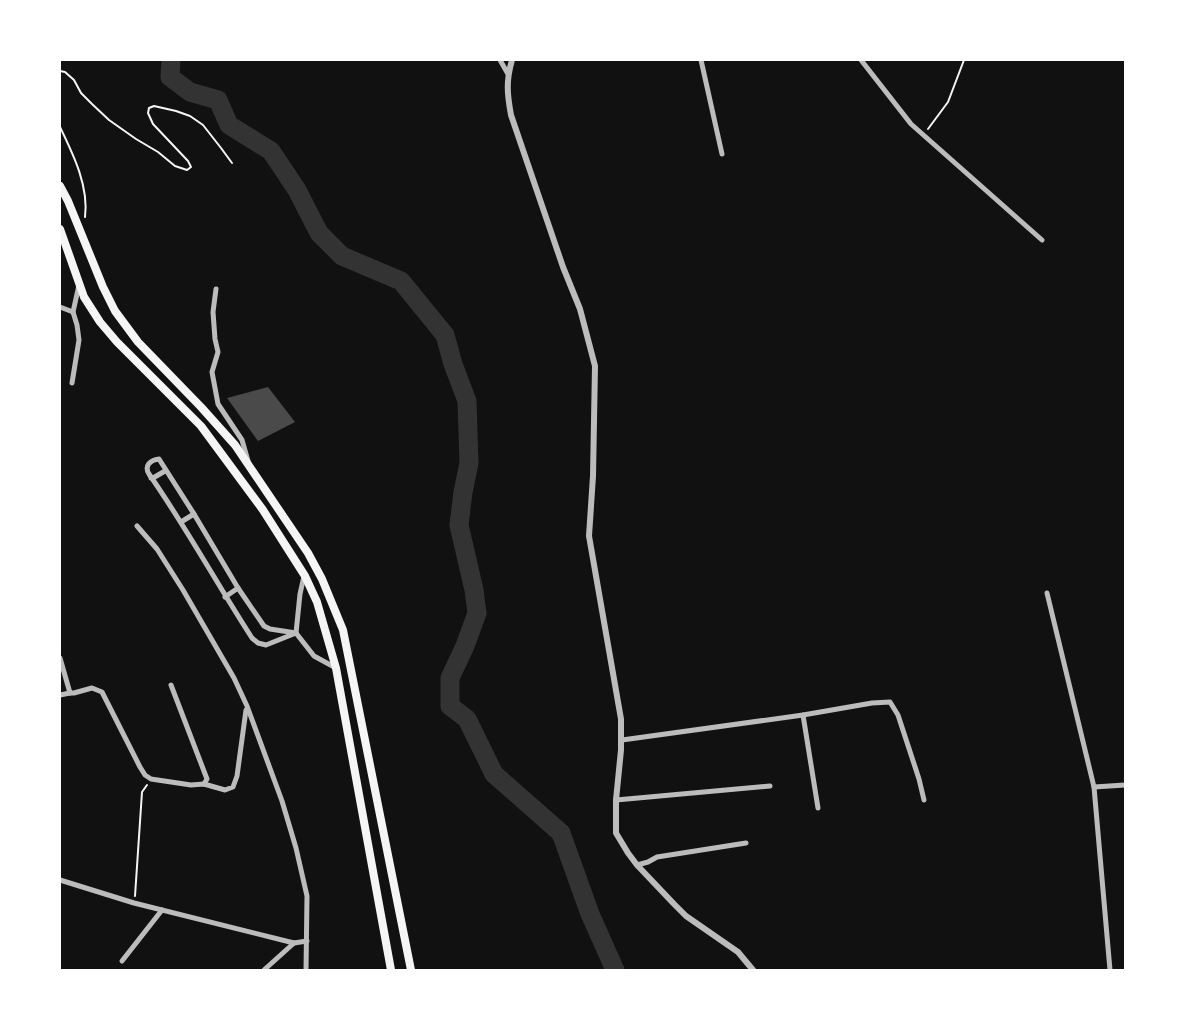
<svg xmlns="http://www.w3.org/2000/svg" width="1185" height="1030" font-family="'Source Serif 4',serif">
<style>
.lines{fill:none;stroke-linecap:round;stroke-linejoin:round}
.river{stroke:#333;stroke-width:19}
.building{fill:#4a4a4a}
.path{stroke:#f5f5f5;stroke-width:2}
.minor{stroke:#bcbcbc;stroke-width:5}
.tertiary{stroke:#bcbcbc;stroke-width:6}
.primary{stroke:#f5f5f5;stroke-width:8}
</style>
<rect width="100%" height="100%" fill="#111"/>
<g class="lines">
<path class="river" d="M171,60L170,77L190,92L218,100L229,125L271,151L297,190L319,233L342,256L401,281L445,335L453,364L467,401L469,463L463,492L459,525L474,590L477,613L465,646L450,678V706L467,719L494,774L561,833L590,914L615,970"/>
</g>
<path class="building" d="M268,387L295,422L258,441L227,398Z"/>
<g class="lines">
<g class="path">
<path d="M60,71L65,72L74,80L81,93L92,104L109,120L136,139L158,152L175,166L187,170L191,167L188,161L153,124L148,113L149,108L154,106L176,111L190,116L203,125L221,148L232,163"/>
<path d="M60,127C73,154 89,186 85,217"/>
<path d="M928,129L948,102L964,60"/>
<path d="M135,896L142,792L147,785"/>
</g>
<g class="minor">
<path d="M500,60L508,74"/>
<path d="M701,60L722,154"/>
<path d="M861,60L911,124L1042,240"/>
<path d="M216,289L213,312L215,339L218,352L212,372L218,404L242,440L248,461"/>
<path d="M60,307L73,312"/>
<path d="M72,383L79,340L77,325L73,312L79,285"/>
<path d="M151,478H153L165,471"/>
<path d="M181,522L194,514"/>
<path d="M137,526L157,549L183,590L234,678L247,706L282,801L296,848L307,896L306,970"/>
<path d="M1047,593L1094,787L1110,970"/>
<path d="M225,597L238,588"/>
<path d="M296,633L266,645L258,643L252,638C217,584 186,527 149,474C144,466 150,460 159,459L194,514L238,588L264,626L270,629L296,633L314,656L336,668"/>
<path d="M296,633L300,594L304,576"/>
<path d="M60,658L70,693"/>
<path d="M171,685L207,779L204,784"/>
<path d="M60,695L70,693H74L92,688L102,692L140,767L145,775L151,779L191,785L204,784L225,790L233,787L237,776L246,710"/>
<path d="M803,715L818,808"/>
<path d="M622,740L803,715L872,703L890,702L898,715L919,779L924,800"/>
<path d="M1094,787L1125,785"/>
<path d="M616,800L770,786"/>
<path d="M637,865L648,862L657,857L746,843"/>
<path d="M60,880L134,903L294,943L307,941"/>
<path d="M122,961L162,910"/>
<path d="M264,970L294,943"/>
</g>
<path class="tertiary" d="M512,60C506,81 507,93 511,115L563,267L580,309L595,366L593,476L589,536L621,719V750L616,800V833L628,853L637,865L674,904L686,916L738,952L753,970"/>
<g class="primary">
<path d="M60,186L68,201L103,287L115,311L138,342L201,407L235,445L308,553L322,579L343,630L411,970"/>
<path d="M60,229L84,297L100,322L117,342L201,426L263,510L305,576L317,602L336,668L391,970"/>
</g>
</g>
<rect width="1185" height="1030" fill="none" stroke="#ffffff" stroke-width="122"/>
</svg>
